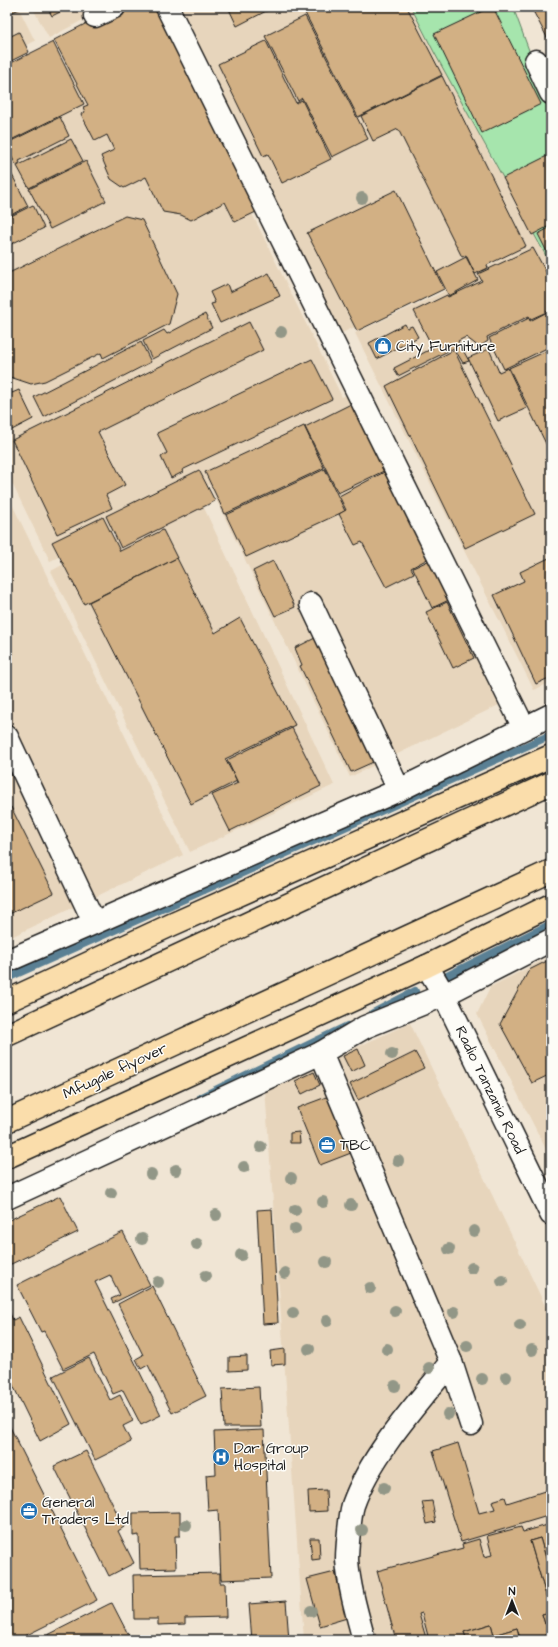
<svg xmlns="http://www.w3.org/2000/svg" width="558" height="1647" font-family="'Architects Daughter',sans-serif">
<style>
.built{fill:#e7d5bc}
.green{fill:#a6e5ad;stroke:#618064}
.lines{fill:none;stroke-linecap:round;stroke-linejoin:round}
.stream{stroke:#5a8094;stroke-width:8}
.building{fill:#d2b084;stroke:#1c1c1c}
.minor-casing{stroke:#1c1c1c;stroke-width:25}
.highway-casing{stroke:#1c1c1c;stroke-width:25}
.minor{stroke:#fdfcf7;stroke-width:22}
.highway{stroke:#faddab;stroke-width:22}
.tree{fill:#929787}
.labels{text-anchor:middle;dominant-baseline:central;stroke-width:3;stroke-linejoin:round;paint-order:stroke}
.poi-label{font-size:15px;fill:#1c1c1c;stroke:#fdfcf7;text-anchor:start}
.street-label{font-size:15px;fill:#1c1c1c;stroke:#fdfcf7}
</style>
<rect width="100%" height="100%" fill="#f0e5d4"/>
<filter id="ink" filterUnits="userSpaceOnUse"><feTurbulence type="fractalNoise" baseFrequency=".025" numOctaves="2"/><feDisplacementMap in="SourceGraphic" scale="8" xChannelSelector="R" yChannelSelector="G"/><feConvolveMatrix kernelMatrix="1 2 1 2 8 2 1 2 1" color-interpolation-filters="sRGB"/></filter>
<g filter="url(#ink)">
<g class="built">
<path d="M7,7H18L35,41L7,55Z"/>
<path d="M32,7H107L49,38Z"/>
<path d="M164,7H420L493,163L551,135V682L534,690L355,333L439,294L524,246L436,291L337,335Z"/>
<path d="M158,22L342,397L355,391L503,703L350,777L209,485L50,561L7,473V95Z"/>
<path d="M197,493L334,785L190,852L51,571Z"/>
<path d="M7,494L183,855L7,939Z"/>
<path d="M551,956V1159L477,1014L490,987Z"/>
<path d="M410,1023L551,1318V1640H304L265,1089Z"/>
</g>
<path class="green" d="M411,7H513L551,110V265L434,52Z"/>
<g class="lines">
<g class="stream">
<path d="M7,978L551,735"/>
<path d="M437,981L551,924"/>
<path d="M373,1013L415,991"/>
<path d="M201,1097L347,1026"/>
</g>
</g>
<g class="building">
<path d="M7,7H23L7,15Z"/>
<path d="M47,7H70L52,16Z"/>
<path d="M118,7H152L158,13L256,212L235,222L225,202L191,220L181,215L163,212L146,177L124,188L111,179L101,156L114,150L107,135L95,141L81,114L85,112L83,107L88,105L54,40Z"/>
<path d="M228,7H274L237,26Z"/>
<path d="M302,7H407L442,75L358,117Z"/>
<path d="M491,7H493L541,104L482,133L434,34Z"/>
<path d="M536,7H551V45L532,9Z"/>
<path d="M305,16L368,139L332,157L302,98L298,101L265,36Z"/>
<path d="M19,32L29,52L7,63V38Z"/>
<path d="M266,41L296,103L302,100L331,159L282,183L268,154L263,156L218,64Z"/>
<path d="M53,42L84,104L7,142V65Z"/>
<path d="M442,76L526,246L487,265L488,268L475,274L466,255L462,257L398,129L373,141L361,116Z"/>
<path d="M60,117L69,136L19,161L20,163L16,165L7,148V143Z"/>
<path d="M71,139L83,161L29,188L17,166Z"/>
<path d="M551,154V225L532,235L503,178Z"/>
<path d="M7,155L11,164L7,166Z"/>
<path d="M86,161L106,201L50,229L29,189Z"/>
<path d="M9,169L28,206L7,217V171Z"/>
<path d="M396,190L444,289L357,331L307,233Z"/>
<path d="M33,205L44,228L7,246V218Z"/>
<path d="M125,216L142,220L177,294L169,324L103,358L101,353L45,381L31,384L7,376V274Z"/>
<path d="M551,227V254L549,256L538,234Z"/>
<path d="M533,248L551,281V310L531,319L529,316L487,337L488,341L479,347L466,337L458,341L469,361L463,363L454,348L398,376L394,368L433,348L414,311L447,295L448,297L482,281L478,274Z"/>
<path d="M466,257L478,280L449,296L437,272Z"/>
<path d="M269,273L280,296L220,323L211,304L215,303L210,292L227,284L230,292Z"/>
<path d="M551,310V346L504,369L489,338L529,318L530,321Z"/>
<path d="M205,314L212,328L152,359L143,341L164,330L167,334Z"/>
<path d="M249,322L263,350L98,432L125,485L106,495L112,508L57,534L12,440Z"/>
<path d="M405,324L407,328L412,326L418,337L377,359L369,343Z"/>
<path d="M141,342L151,362L44,417L34,397Z"/>
<path d="M489,349L499,372L508,368L527,408L498,421L468,358Z"/>
<path d="M551,349V454L509,368Z"/>
<path d="M454,350L535,514L465,548L386,386Z"/>
<path d="M312,359L332,399L182,470L183,472L171,478L161,457L167,453L157,433Z"/>
<path d="M7,386L12,393L19,390L33,419L10,431L7,425Z"/>
<path d="M355,402L388,469L338,493L305,427Z"/>
<path d="M304,426L324,468L225,514L205,472Z"/>
<path d="M325,469L345,511L246,557L226,515Z"/>
<path d="M199,470L215,501L121,548L106,516Z"/>
<path d="M388,470L433,556L411,568L414,573L386,587L362,542L355,545L339,514L346,510L339,496Z"/>
<path d="M103,517L120,551L163,530L177,558L84,604L52,542Z"/>
<path d="M551,557V677L536,684L494,595L524,581L520,572Z"/>
<path d="M177,558L215,633L240,618L295,725L225,759L237,781L191,804L89,602Z"/>
<path d="M432,559L451,599L432,608L413,568Z"/>
<path d="M273,561L295,607L275,616L253,571Z"/>
<path d="M447,602L474,658L453,668L426,612Z"/>
<path d="M315,638L380,759L351,772L300,666L302,665L295,648Z"/>
<path d="M292,728L321,786L230,831L212,795L238,783L227,760Z"/>
<path d="M11,807L54,893L7,915V808Z"/>
<path d="M551,959V1074L532,1083L500,1024L529,970Z"/>
<path d="M358,1049L365,1065L351,1072L343,1056Z"/>
<path d="M415,1052L424,1068L358,1100L350,1084Z"/>
<path d="M314,1072L320,1085L302,1094L295,1081Z"/>
<path d="M329,1096L351,1153L320,1165L297,1108Z"/>
<path d="M299,1132L300,1143H290V1133Z"/>
<path d="M60,1196L78,1232L7,1266V1221Z"/>
<path d="M272,1209L278,1323L263,1324L257,1210Z"/>
<path d="M123,1232L150,1285L113,1303L111,1299L120,1295L110,1275L95,1282L161,1415L141,1425L123,1390L113,1394L94,1354L63,1369L44,1331L41,1332L17,1285Z"/>
<path d="M152,1286L206,1396L172,1413L148,1365L141,1369L136,1359L143,1355L118,1304Z"/>
<path d="M7,1307L13,1320L19,1317L71,1424L40,1441L7,1373Z"/>
<path d="M285,1349V1364L271,1365L270,1351Z"/>
<path d="M247,1356V1370L229,1371V1357Z"/>
<path d="M89,1358L110,1400L120,1395L133,1421L123,1426L131,1442L95,1460L53,1376Z"/>
<path d="M259,1387L261,1427H224L222,1389Z"/>
<path d="M7,1421L97,1600L17,1640H7Z"/>
<path d="M264,1430L271,1578L221,1580L218,1510L208,1511L206,1475L216,1474L214,1432Z"/>
<path d="M458,1443L479,1513L495,1509L492,1501L505,1497L507,1503L551,1489V1515L461,1542L433,1451Z"/>
<path d="M86,1451L124,1527L118,1531L134,1563L109,1576L54,1466Z"/>
<path d="M326,1490L327,1511L309,1512L308,1491Z"/>
<path d="M432,1501L436,1522L427,1524L422,1502Z"/>
<path d="M180,1512V1536H175L176,1568L140,1569L139,1535L133,1536V1513Z"/>
<path d="M551,1524V1575L540,1538L530,1541L551,1612L542,1614L545,1624L551,1623V1640H518L520,1639L517,1628L494,1635L491,1624L464,1632L467,1640H429L422,1613L419,1614L426,1638L419,1640H396L377,1571L463,1548L462,1544L479,1539L484,1557L492,1555L487,1536L521,1527L523,1532Z"/>
<path d="M310,1538H319L320,1559L312,1560Z"/>
<path d="M540,1538L551,1575V1623L545,1624L542,1614L551,1612L530,1541Z"/>
<path d="M335,1572L347,1618L320,1626L307,1579Z"/>
<path d="M220,1573V1583H225L226,1617L185,1618V1624L158,1625V1619H134L133,1575Z"/>
<path d="M286,1601L289,1640H252L249,1604Z"/>
<path d="M112,1603L131,1640H38L109,1604Z"/>
<path d="M491,1624L494,1635L517,1628L520,1639L467,1640L464,1632Z"/>
</g>
<g class="lines">
<defs>
<g id="minor">
<path d="M167,7L524,728"/>
<path d="M95,16L114,7"/>
<path d="M536,61L551,93"/>
<path d="M311,604L399,790"/>
<path d="M7,737L94,922"/>
<path d="M7,961L399,790L551,715"/>
<path d="M427,966L444,995L551,1214"/>
<path d="M321,1053L451,1362L471,1424"/>
<path d="M7,1198L321,1053L365,1027L444,995L551,940"/>
<path d="M364,1640C357,1614 349,1587 347,1560C347,1549 350,1515 353,1505C371,1454 417,1404 451,1362"/>
</g>
<g id="highway">
<path d="M7,1001L171,925L551,756"/>
<path d="M7,1035L551,783"/>
<path d="M7,1121L551,871"/>
<path d="M7,1157L427,966L551,905"/>
</g>
</defs>
<use href="#minor" class="minor-casing"/>
<use href="#highway" class="highway-casing"/>
<use href="#minor" class="minor"/>
<use href="#highway" class="highway"/>
</g>
<g class="tree">
<circle cx="362" cy="198" r="6"/>
<circle cx="281" cy="332" r="6"/>
<circle cx="392" cy="1054" r="6"/>
<circle cx="261" cy="1147" r="6"/>
<circle cx="398" cy="1161" r="6"/>
<circle cx="244" cy="1167" r="6"/>
<circle cx="176" cy="1170" r="6"/>
<circle cx="151" cy="1174" r="6"/>
<circle cx="291" cy="1178" r="6"/>
<circle cx="111" cy="1193" r="6"/>
<circle cx="323" cy="1202" r="6"/>
<circle cx="351" cy="1205" r="6"/>
<circle cx="295" cy="1210" r="6"/>
<circle cx="216" cy="1215" r="6"/>
<circle cx="295" cy="1229" r="6"/>
<circle cx="474" cy="1231" r="6"/>
<circle cx="142" cy="1239" r="6"/>
<circle cx="197" cy="1244" r="6"/>
<circle cx="449" cy="1249" r="6"/>
<circle cx="241" cy="1255" r="6"/>
<circle cx="326" cy="1262" r="6"/>
<circle cx="472" cy="1268" r="6"/>
<circle cx="285" cy="1273" r="6"/>
<circle cx="206" cy="1276" r="6"/>
<circle cx="502" cy="1281" r="6"/>
<circle cx="158" cy="1282" r="6"/>
<circle cx="370" cy="1288" r="6"/>
<circle cx="395" cy="1311" r="6"/>
<circle cx="454" cy="1312" r="6"/>
<circle cx="293" cy="1313" r="6"/>
<circle cx="327" cy="1321" r="6"/>
<circle cx="520" cy="1325" r="6"/>
<circle cx="467" cy="1346" r="6"/>
<circle cx="309" cy="1349" r="6"/>
<circle cx="387" cy="1349" r="6"/>
<circle cx="532" cy="1350" r="6"/>
<circle cx="429" cy="1368" r="6"/>
<circle cx="506" cy="1377" r="6"/>
<circle cx="482" cy="1379" r="6"/>
<circle cx="395" cy="1386" r="6"/>
<circle cx="448" cy="1414" r="6"/>
<circle cx="384" cy="1488" r="6"/>
<circle cx="186" cy="1525" r="6"/>
<circle cx="362" cy="1530" r="6"/>
<circle cx="311" cy="1611" r="6"/>
</g>
</g>
<defs>
<symbol id="shop-disc" viewBox="-11 -11 22 22"><circle r="9.5" fill="#1f6fb2" stroke="#fdfcf7"/><path d="M-5-2.5h2.3a2.7 3.5 0 0 1 5.4 0H5L5.5 6h-11ZM-1.5-2.5h3a1.5 2.3 0 0 0-3 0Z" fill="#fff"/></symbol>
<symbol id="office-disc" viewBox="-11 -11 22 22"><circle r="9.5" fill="#1f6fb2" stroke="#fdfcf7"/><path d="M-6-3h4V-5.5h4V-3h4V5H-6ZM-1-4.5V-3h2v-1.5ZM-6 0V1H6V0Z" fill="#fff"/></symbol>
<symbol id="hospital-disc" viewBox="-11 -11 22 22"><circle r="9.5" fill="#1f6fb2" stroke="#fdfcf7"/><path d="M-5-5h3v3.5h4V-5h3V5h-3V1.5h-4V5h-3Z" fill="#fff"/></symbol>
</defs>
<g fill-rule="evenodd">
<use href="#shop-disc" x="373" y="336" width="20" height="20"/>
<use href="#office-disc" x="317" y="1135" width="20" height="20"/>
<use href="#hospital-disc" x="211" y="1447" width="20" height="20"/>
<use href="#office-disc" x="19" y="1501" width="20" height="20"/>
</g>
<g class="labels">
<g class="poi-label">
<text x="396" y="346">City Furniture</text>
<text x="340" y="1145">TBC</text>
<text x="234" y="1448">Dar Group<tspan x="234" dy="17">Hospital</tspan></text>
<text x="42" y="1502">General<tspan x="42" dy="17">Traders Ltd</tspan></text>
</g>
<g class="street-label">
<text transform="translate(115 1071) rotate(-25)">Mfugale flyover</text>
<text transform="translate(490 1090) rotate(64)">Radio Tanzania Road</text>
</g>
</g>
<rect width="558" height="1647" fill="none" stroke="#fdfcf7" stroke-width="24"/>
<rect x="12" y="12" width="534" height="1623" fill="none" stroke="#1c1c1c" stroke-width="1.5" filter="url(#ink)"/>
<g transform="translate(512 1601)" stroke="#fdfcf7" stroke-width="3" paint-order="stroke">
<path d="M0-3L7 15L0 10L-7 15Z" fill="#1c1c1c"/>
<text y="-6" font-size="11" font-weight="bold" text-anchor="middle" fill="#1c1c1c">N</text>
</g>
</svg>
